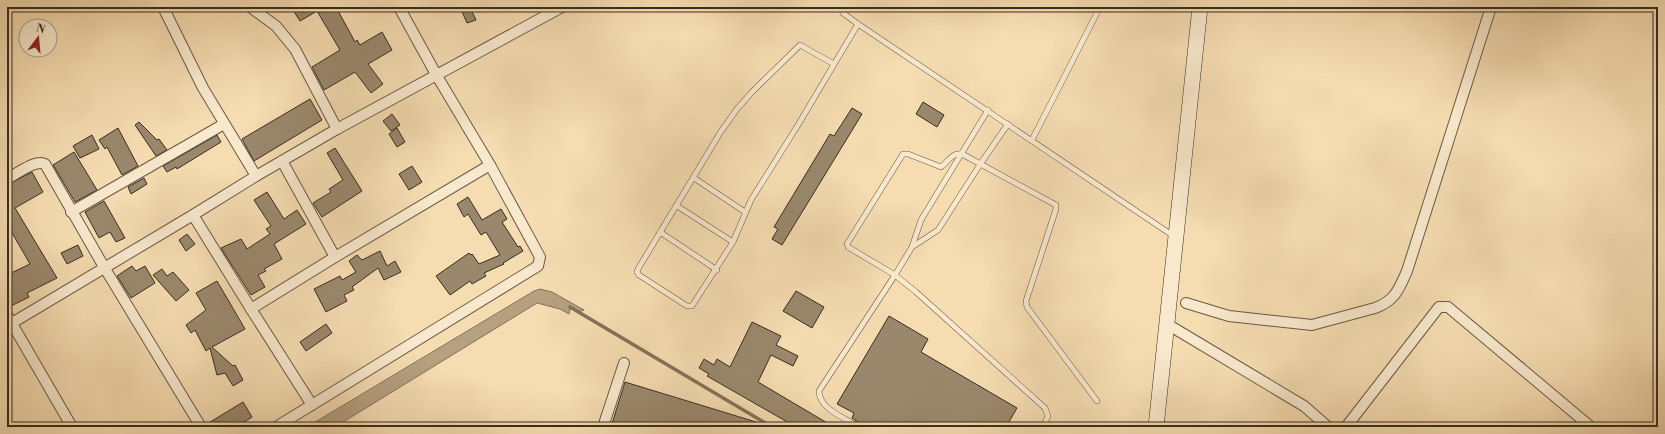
<svg xmlns="http://www.w3.org/2000/svg" width="1665" height="434" font-family="'Libre Bodoni',serif">
<style>
.water{fill:#b5a080;stroke:#83725a}
.lines{fill:none;stroke-linecap:round;stroke-linejoin:round}
.stream{stroke:#83725a;stroke-width:3.5}
.building{fill:#9a886c;stroke:#382d21}
.lane-casing{stroke:#675945;stroke-width:6}
.street-casing{stroke:#675945;stroke-width:12}
.secondary-casing{stroke:#382d21;stroke-width:16}
.lane{stroke:#f8e8cc;stroke-width:5}
.street{stroke:#f8e8cc;stroke-width:10}
.secondary{stroke:#f8e8cc;stroke-width:15}
</style>
<rect width="100%" height="100%" fill="#f5dcb1"/>
<filter id="stains"><feTurbulence type="fractalNoise" baseFrequency=".005" numOctaves="4"/><feColorMatrix values="0 0 0 0 .2 0 0 0 0 .09 0 0 0 0 .02 0 0 0 .5 -.17"/></filter>
<radialGradient id="worn" r=".72"><stop offset=".6" stop-color="#630" stop-opacity="0"/><stop offset="1" stop-color="#630" stop-opacity=".3"/></radialGradient>
<path class="water" d="M540,289L552,292L584,310L581,311L570,309L569,314L560,309L537,303L335,427H307L534,291Z"/>
<g class="lines">
<path class="stream" d="M570,307L772,427"/>
</g>
<g class="building">
<path d="M291,7H336L355,42L357,40L360,45L382,32L392,50L368,64L383,84L371,93L355,72L324,90L312,67L340,50L317,11L300,21Z"/>
<path d="M460,7H470L476,20L467,23Z"/>
<path d="M310,99L322,120L254,161L242,139Z"/>
<path d="M923,102L944,115L937,127L916,114Z"/>
<path d="M852,108L862,114L782,245L772,239L778,229L774,227L830,134L834,136Z"/>
<path d="M392,114L400,125L391,131L383,121Z"/>
<path d="M139,122L157,140L159,139L167,150L156,156L135,125Z"/>
<path d="M118,128L138,166L122,175L107,147L105,149L99,140Z"/>
<path d="M397,128L405,142L397,147L389,134Z"/>
<path d="M92,135L99,149L80,158L73,146Z"/>
<path d="M217,135L221,142L177,169L176,167L167,172L163,166Z"/>
<path d="M335,148L362,191L322,217L313,203L331,192L329,189L343,180L327,153Z"/>
<path d="M74,152L97,190L75,202L53,165Z"/>
<path d="M412,166L422,182L409,190L399,174Z"/>
<path d="M32,172L43,192L15,208L57,278L27,293L29,297L7,308V275L30,264L7,224V185Z"/>
<path d="M144,178L147,184L131,194L128,187Z"/>
<path d="M267,192L284,219L297,210L306,224L274,244L282,259L264,269L266,271L258,275L265,287L251,295L221,248L241,239L247,249L270,234L266,229L271,226L254,200Z"/>
<path d="M468,197L482,220L501,209L507,219L502,222L518,247L520,246L523,251L503,263L504,264L484,273L486,276L472,284L470,281L450,295L436,276L469,253L471,255L472,254L479,264L500,255L486,232L481,235L468,214L464,217L457,204Z"/>
<path d="M104,201L125,238L116,242L110,232L99,238L85,212Z"/>
<path d="M187,234L195,244L186,251L179,240Z"/>
<path d="M78,245L83,256L67,264L61,253Z"/>
<path d="M380,251L387,266L395,261L401,272L384,280L378,268L352,287L354,290L344,295L347,301L326,312L314,289L340,276L342,280L356,272L349,261L357,255L362,260Z"/>
<path d="M132,266L136,271L145,266L155,283L131,298L117,276Z"/>
<path d="M162,269L167,276L173,272L189,290L176,301L153,275Z"/>
<path d="M217,281L245,329L212,347L233,366L235,365L243,380L233,386L225,373L217,375L210,348L206,351L195,330L191,333L186,325L206,310L196,293Z"/>
<path d="M796,291L824,307L812,328L783,311Z"/>
<path d="M889,316L928,339L921,352L1017,408L1006,427H863L861,424L852,418L854,413L837,404Z"/>
<path d="M752,322L781,336L776,345L798,356L793,366L771,355L758,382L834,427H796L707,376L709,374L699,368L704,359L714,365L717,359L730,367Z"/>
<path d="M326,324L332,333L306,351L300,342Z"/>
<path d="M625,382L766,425L765,427H661L644,422L642,427H611Z"/>
<path d="M243,402L252,417L236,427H207V424Z"/>
</g>
<g class="lines">
<defs>
<g id="lane">
<path d="M841,7L843,13L858,24L1175,237"/>
<path d="M834,64L800,45L752,92L737,109L720,133L638,269L637,272L639,275L687,306H692L733,242L751,200L798,125L858,24"/>
<path d="M1032,140L1100,7"/>
<path d="M694,178L745,212"/>
<path d="M677,206L733,242"/>
<path d="M660,232L717,270"/>
<path d="M912,247L938,230L981,163L1008,124"/>
<path d="M859,427C845,418 819,409 819,391L895,275L912,247L921,220L988,110"/>
<path d="M1043,427L1048,416L1045,408L916,292L895,275L848,247L847,244L903,154H908L941,167C948,162 952,152 962,154L1056,205V209L1026,301L1027,307L1097,401"/>
</g>
<g id="street">
<path d="M163,7L203,88L256,176"/>
<path d="M250,7L276,26L295,49L337,129"/>
<path d="M282,161L335,257"/>
<path d="M7,179C16,174 36,159 45,164L104,267L201,427"/>
<path d="M71,212L224,124"/>
<path d="M193,215L251,309L312,405"/>
<path d="M1186,303L1229,316L1312,325L1375,308C1395,301 1399,289 1407,271L1491,7"/>
<path d="M251,309L335,257L490,165"/>
<path d="M7,315L72,427"/>
<path d="M1167,324L1304,406L1328,427"/>
<path d="M7,326L193,215L256,176L337,129L562,7"/>
<path d="M276,427L538,266L540,257L490,165L437,76L399,7"/>
<path d="M603,427L624,363"/>
<path d="M1346,427L1439,307H1448L1591,427"/>
</g>
<path id="secondary" d="M1156,427L1200,7"/>
</defs>
<use href="#lane" class="lane-casing"/>
<use href="#street" class="street-casing"/>
<use href="#secondary" class="secondary-casing"/>
<use href="#lane" class="lane"/>
<use href="#street" class="street"/>
<use href="#secondary" class="secondary"/>
</g>
<rect width="1665" height="434" fill="none" stroke="#f5dcb1" stroke-width="24"/>
<rect x="8" y="8" width="1649" height="418" fill="none" stroke="#382d21" stroke-width="2"/>
<rect x="12" y="12" width="1641" height="410" fill="none" stroke="#382d21"/>
<g transform="translate(38 38) rotate(16)"><circle r="19" fill="#f8e8cc" stroke="#ab9d88"/>
<path d="M0-3L7 15L0 10L-7 15Z" fill="#8f2418"/>
<text y="-6" font-size="11" font-weight="bold" text-anchor="middle" fill="#382d21">N</text>
</g>
<rect width="100%" height="100%" filter="url(#stains)"/>
<rect width="100%" height="100%" fill="url(#worn)"/>
</svg>
